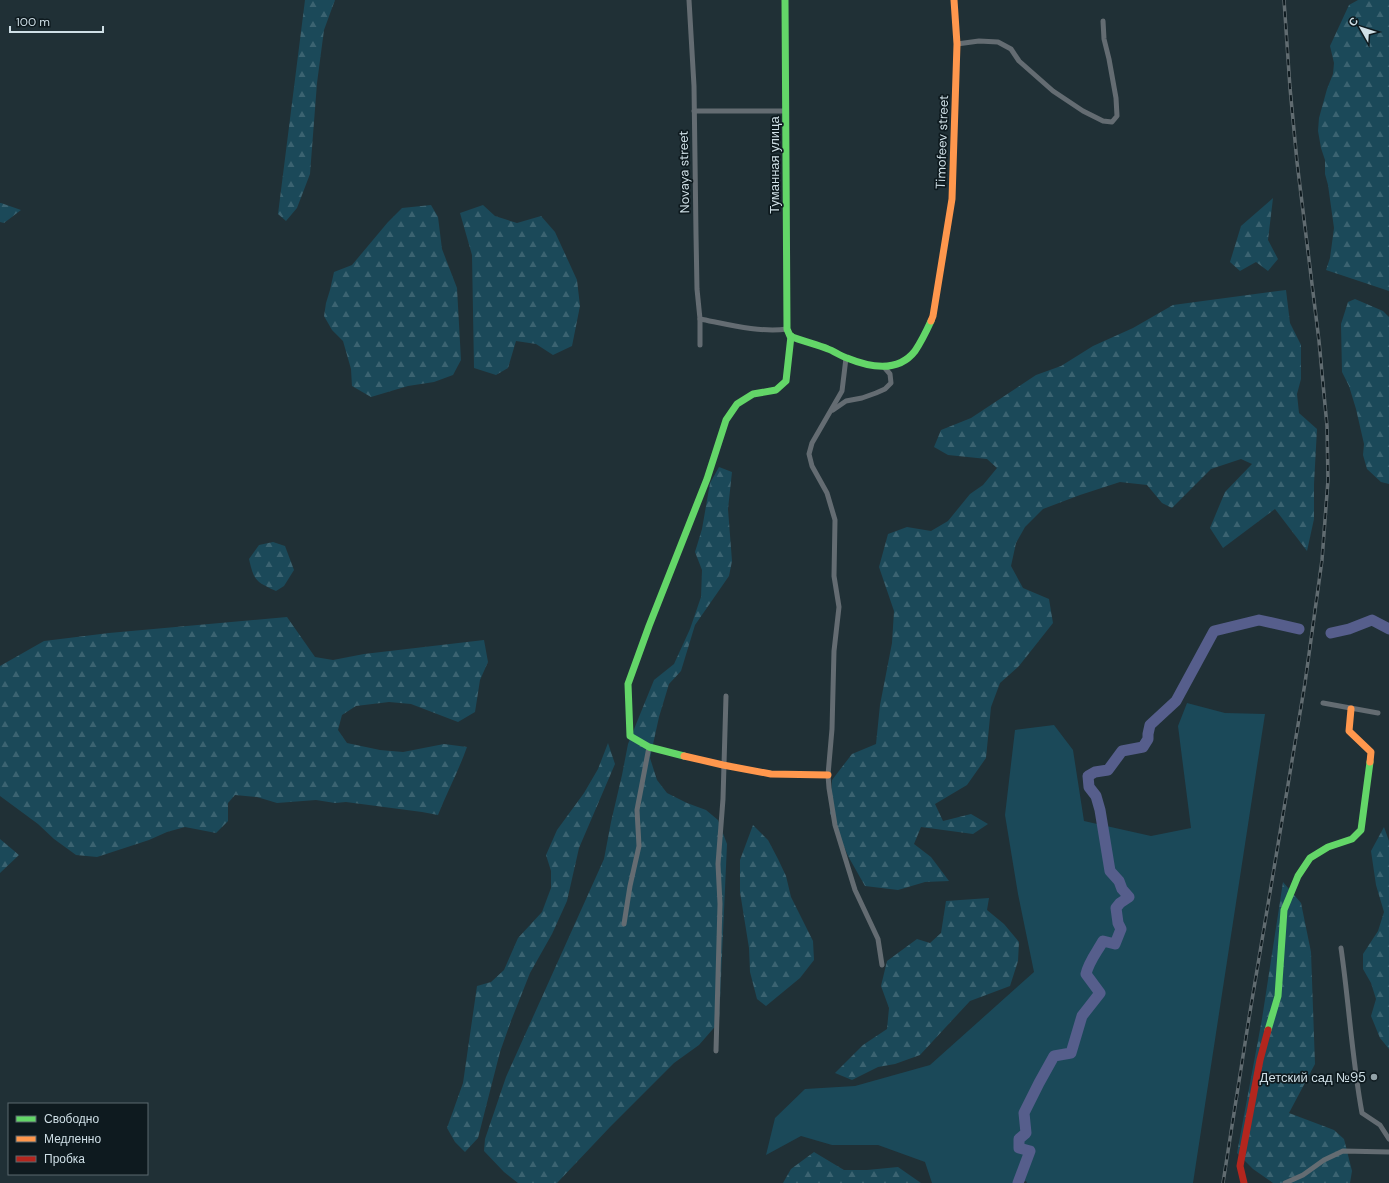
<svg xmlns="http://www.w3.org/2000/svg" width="1389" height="1183" font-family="'DM Sans',sans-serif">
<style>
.forest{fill:url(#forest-firs)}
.garden{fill:#1b4959}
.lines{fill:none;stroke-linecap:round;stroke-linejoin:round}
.river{stroke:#565e8c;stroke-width:11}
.street{stroke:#646c72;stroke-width:5}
.fast{stroke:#63d668;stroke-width:7}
.slow{stroke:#ff974d;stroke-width:7}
.jam{stroke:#b3261e;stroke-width:7}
.rail-casing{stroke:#616c71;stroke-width:3.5}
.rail{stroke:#0e1a1f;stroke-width:2;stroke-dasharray:6;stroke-linecap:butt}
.poi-dot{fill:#92a2a8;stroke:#0e1a1f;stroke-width:1.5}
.labels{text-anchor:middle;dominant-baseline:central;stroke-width:3.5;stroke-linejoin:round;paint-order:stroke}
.street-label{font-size:13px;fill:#cfdfe6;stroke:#0e1a1f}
.poi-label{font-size:13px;fill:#cfdfe6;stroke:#0e1a1f;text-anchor:end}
</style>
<defs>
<pattern id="forest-firs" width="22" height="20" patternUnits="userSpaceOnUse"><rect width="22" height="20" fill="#1b4959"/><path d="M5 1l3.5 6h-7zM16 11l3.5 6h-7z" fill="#3b6371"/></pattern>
</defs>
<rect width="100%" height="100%" fill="#203036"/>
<g class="forest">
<path d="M305,0H335L324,30L317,83L310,174L297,208L286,221L278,214Z"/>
<path d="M1358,0H1389V291L1326,270L1330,258L1334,228L1328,185L1325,174V160L1321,148L1318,131L1319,118L1327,89L1333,74L1334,63L1330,46L1349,5Z"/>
<path d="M1273,198L1268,240L1278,259L1268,271L1256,262L1240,271L1230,262L1241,226Z"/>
<path d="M0,203H1L21,210L4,223L0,222Z"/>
<path d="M431,205L438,217L442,249L457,288L461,360L453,375L434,382L408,386L371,397L352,386L351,369L343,341L332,330L324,316L326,303L330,290L334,272L352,265L388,222L402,208Z"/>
<path d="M483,205L495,216L517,223L541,216L555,232L577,280L580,306L572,346L553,355L536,344L516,341L508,368L496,375L474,368L472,255L460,213Z"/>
<path d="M1286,290L1290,323L1301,345V379L1297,394L1299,413L1317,429L1314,484V519L1307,551L1275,509L1223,548L1210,528L1225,492L1252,464L1241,459L1211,469L1172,508L1162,503L1147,485L1120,482L1080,495L1043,509L1025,527L1016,543L1011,566L1023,588L1049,599L1053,623L1019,666L1000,683L991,707L986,758L967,785L935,804L943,821L971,814L988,824L973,834L921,827L914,844L931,857L949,881L925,882L898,890L865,886L848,856L830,813L832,780L852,754L876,744L880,705L892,643L894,611L879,567L888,534L907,527L931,531L948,521L970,494L983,485L997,468L987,459L948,455L934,447L941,430L971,418L1036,375L1061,366L1093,346L1133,328L1173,305Z"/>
<path d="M1355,299L1383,311L1389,317V484L1381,482L1367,469L1363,455L1364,444L1356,409L1349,386L1342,372L1341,324L1348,302Z"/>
<path d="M719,467L732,472L728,509L732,561L729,576L695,625L681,671L669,684L659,717L650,758L657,780L667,793L687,803L706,810L718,820L727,844L719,1022L699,1045L674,1063L610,1127L557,1183H518L504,1172L484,1151L485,1139L506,1077L604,859L611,822L622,775L628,744L654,680L674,664L690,629L701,597L702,570L695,552L702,529L710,483Z"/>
<path d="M273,542L285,546L294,570L284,586L276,591C256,582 254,581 249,559L259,545Z"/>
<path d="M287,617L315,657L333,660L364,654L484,640L488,662L480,680L475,712L458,722L411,704L389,702L356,706L342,715L338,730L347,743L380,750L403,752L444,744L467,747C459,770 447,792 438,815L422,812L346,802L335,803L316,800L277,803L257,797L235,795L228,803V821L216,833L185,827L167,832L149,840L97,857L76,855L54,839L38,824L0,796V666L44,641L109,633Z"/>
<path d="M608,743L615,764L579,848L567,901L552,934L530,973L511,1021L500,1052L478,1138L465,1152L455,1142L447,1128L463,1083L477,986L491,982L504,970L518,938L542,912L551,888V871L546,855L557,830L584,793L598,769Z"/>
<path d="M753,825L768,840L778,859L786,876L791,897L813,941L814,960L800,978L766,1006L757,999L750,972L749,948L740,892V860Z"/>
<path d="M1384,827L1389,841V1049L1380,1038L1371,1016L1376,999L1371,983L1363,969V954L1378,931L1384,912L1376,885L1371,851Z"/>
<path d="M0,839L19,855L0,873Z"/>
<path d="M1283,882L1301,903L1311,952L1315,1064L1289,1113L1334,1130L1344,1139L1352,1171L1350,1183H1273L1253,1169L1237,1153L1262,1019Z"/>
<path d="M989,898L987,910L1004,924L1019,942L1018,961L1010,986L970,1001L920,1055L895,1064L878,1067L852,1080L835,1073L863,1045L887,1029L889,1008L881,986L887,961L917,939L930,943L941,933L946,901Z"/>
<path d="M814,1152L844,1170H867L898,1167L921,1183H783L791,1169Z"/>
</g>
<path class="garden" d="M1187,703L1225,713L1265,714L1193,1183H1027L1026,1181L1020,1183H932L925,1162L878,1145H832L801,1136L766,1155L775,1118L805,1089L855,1086L930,1065L1034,972L1018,894L1005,815L1015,730L1054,725L1073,750L1084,821L1151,836L1191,828L1178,726Z"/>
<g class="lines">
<g class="river">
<path d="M1331,633L1349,629L1372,620L1389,629"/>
<path d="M1018,1183L1030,1151L1019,1148V1139L1026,1133L1024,1113L1039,1083L1054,1056L1071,1053L1082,1016L1100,993L1086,974C1089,961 1097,952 1103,941L1115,944L1121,929L1118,923L1116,908L1120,903L1129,897L1122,889L1119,881L1110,871L1100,810L1096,796L1089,787L1088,776L1095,772L1108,770L1122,751L1143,747L1148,739V734L1150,725L1176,701L1214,631L1259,620L1299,629"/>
</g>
<g class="street">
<path d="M689,0L694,86L696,234L697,289L700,319V345"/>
<path d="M957,44L979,41L998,42L1011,49L1019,61L1053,91L1083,111L1103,121L1112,122L1117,116L1116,98L1109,59L1104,39L1103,21"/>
<path d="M694,111H786"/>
<path d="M700,319C726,324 760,333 787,329"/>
<path d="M846,358L842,391L812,443L809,454L812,466L827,493L835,520L834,576L839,607L834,651L832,729L828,775L829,788L835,825L855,890L878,939L882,965"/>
<path d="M833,410L846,401L862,398L876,393L885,389L891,383L890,374L884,367"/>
<path d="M1323,703L1378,713"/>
<path d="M624,924L630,886L639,846L637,810L649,747"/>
<path d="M1341,948C1349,1003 1352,1059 1362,1113L1380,1125L1389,1139"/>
<path d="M716,1051L720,904L718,864L723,799L726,696"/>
<path d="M1285,1183L1303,1175L1324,1160L1343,1151L1389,1152"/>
</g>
<g class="fast">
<path d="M785,0L787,329L790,336C802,341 815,344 828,349C834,351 840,356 847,358C869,367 898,373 915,351C921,342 926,332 931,321"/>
<path d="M684,756L649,747L630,736L628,684L649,626L707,479L726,420L737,404L753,394L776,390L786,381L791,336"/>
<path d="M1268,1030L1278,996L1284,910L1298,876L1310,858L1328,847L1352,839L1361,830L1370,762"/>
</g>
<g class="slow">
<path d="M931,321L933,316L952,199L957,44L954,0"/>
<path d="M1351,709L1349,731L1371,752L1370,762"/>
<path d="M684,756L723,765L771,774L828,775"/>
</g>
<path class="jam" d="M1244,1183L1240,1166L1260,1060L1268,1030"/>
<defs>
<path id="rail" d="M1223,1183L1249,1018L1305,683L1322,560L1328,480L1327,426L1319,341L1297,162L1290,88L1284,0"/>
</defs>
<use href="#rail" class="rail-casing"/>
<use href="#rail" class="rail"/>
</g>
<circle class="poi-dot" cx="1374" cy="1077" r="4"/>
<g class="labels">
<g class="street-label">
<text transform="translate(942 142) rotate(-88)">Timofeev street</text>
<text transform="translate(774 165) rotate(-90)">Туманная улица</text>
<text transform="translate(684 172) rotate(-91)">Novaya street</text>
</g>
<g class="poi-label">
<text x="1366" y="1077">Детский сад №95</text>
</g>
</g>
<rect x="8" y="1103" width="140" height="72" fill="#0e1a1f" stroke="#5b696f"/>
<rect x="16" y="1116" width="20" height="6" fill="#63d668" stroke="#5b696f"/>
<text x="44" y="1123" font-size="12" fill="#cfdfe6">Свободно</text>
<rect x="16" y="1136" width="20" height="6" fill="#ff974d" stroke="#5b696f"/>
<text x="44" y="1143" font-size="12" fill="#cfdfe6">Медленно</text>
<rect x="16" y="1156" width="20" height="6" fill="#b3261e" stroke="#5b696f"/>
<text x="44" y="1163" font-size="12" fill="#cfdfe6">Пробка</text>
<g transform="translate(1361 28) rotate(309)" stroke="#0e1a1f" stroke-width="3" paint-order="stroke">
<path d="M0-3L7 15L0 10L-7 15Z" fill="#cfdfe6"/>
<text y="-6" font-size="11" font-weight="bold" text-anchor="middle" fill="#cfdfe6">С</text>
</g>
<path d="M10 26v6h93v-6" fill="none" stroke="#cfdfe6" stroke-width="2"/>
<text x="16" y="26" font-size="12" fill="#cfdfe6" stroke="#0e1a1f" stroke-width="3" paint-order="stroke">100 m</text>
</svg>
